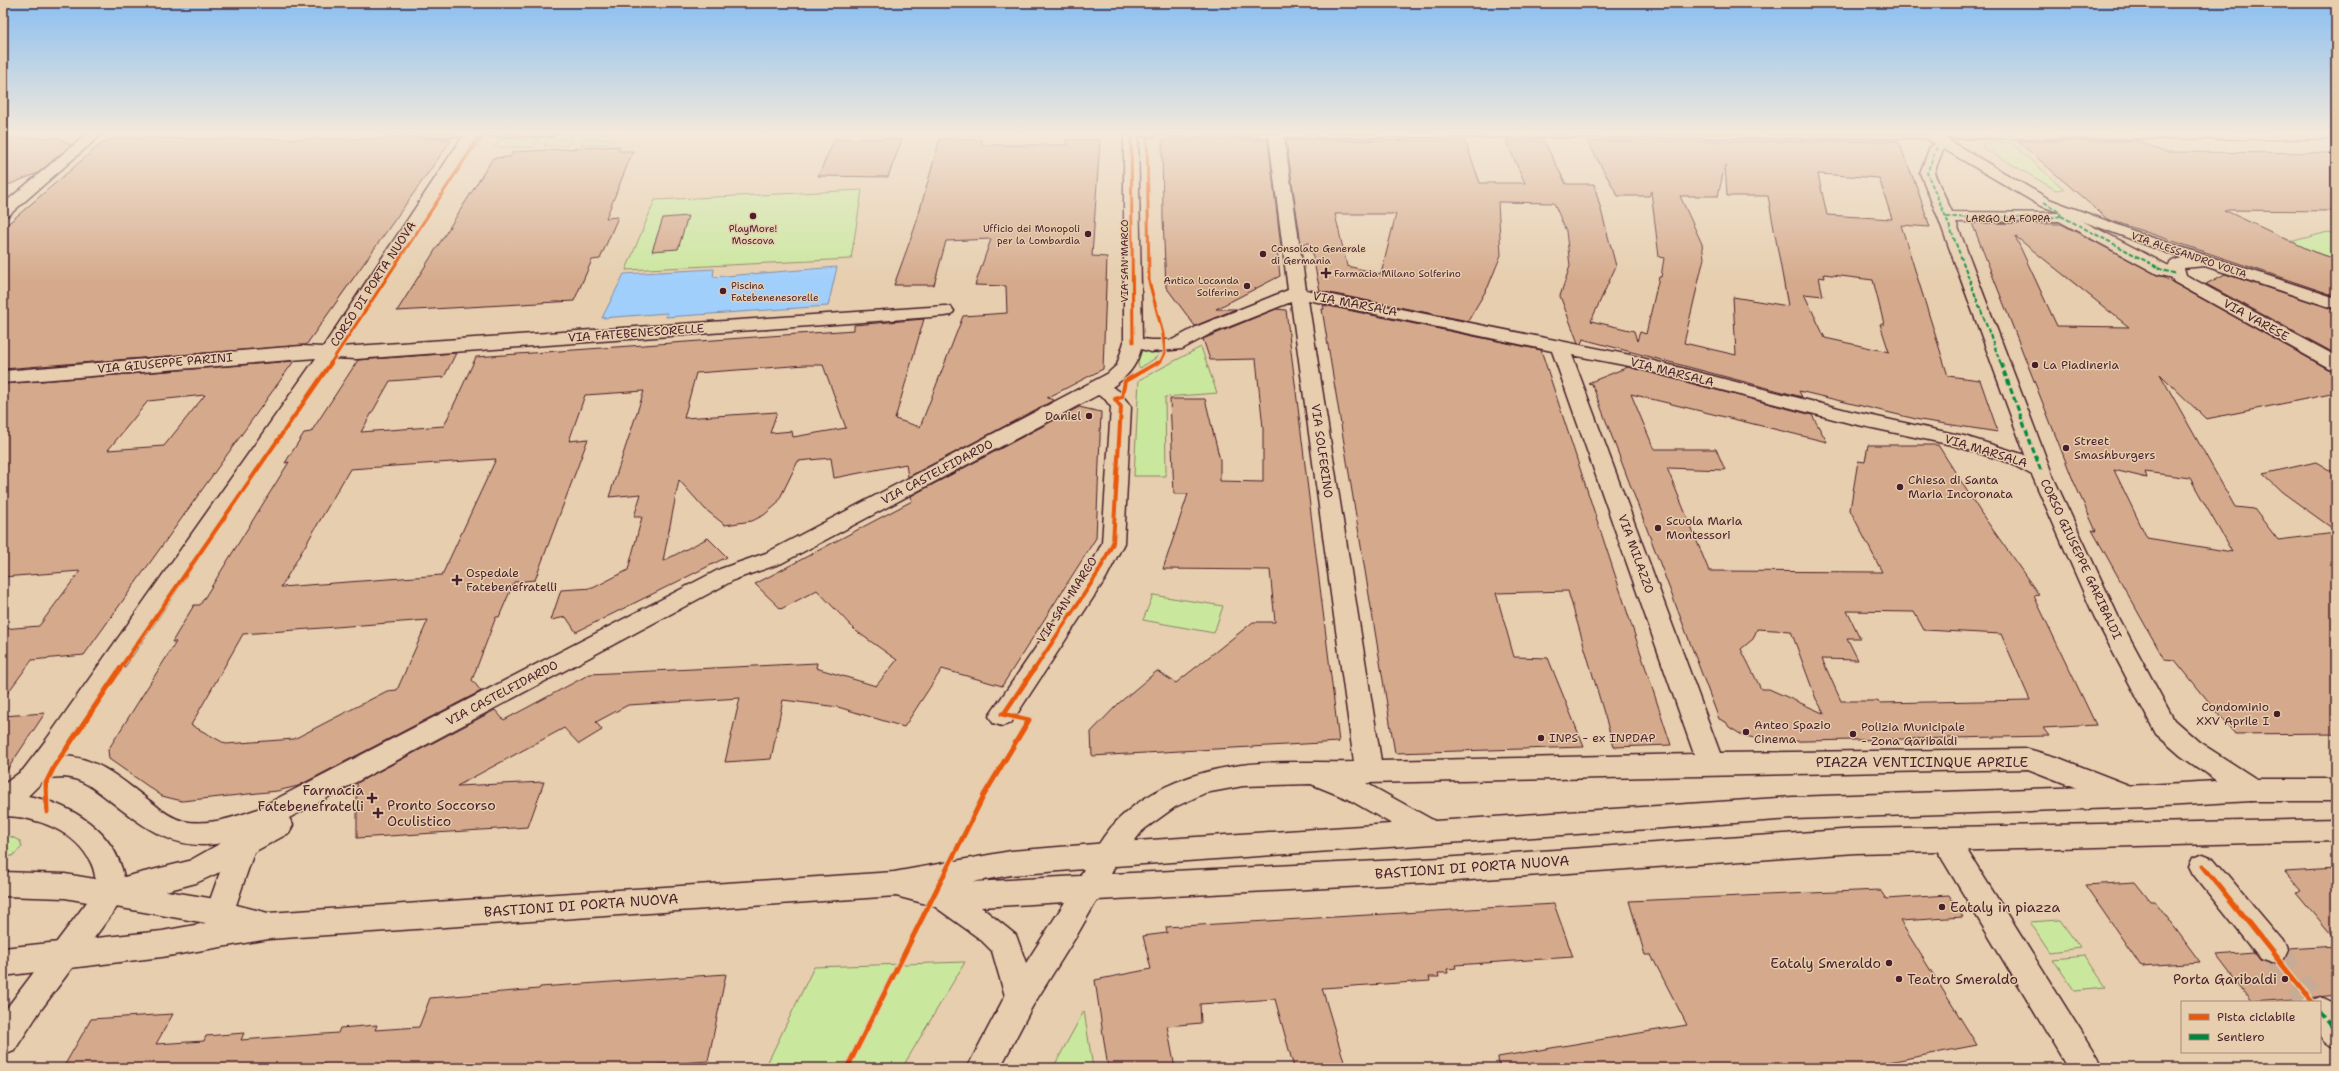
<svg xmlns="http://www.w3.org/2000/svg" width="2339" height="1071" font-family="'Shantell Sans',sans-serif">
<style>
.green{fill:#cae79e;stroke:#8a8364}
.water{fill:#a0cffc;stroke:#7e89a8}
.building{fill:#d5aa8c;stroke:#4a1f2b;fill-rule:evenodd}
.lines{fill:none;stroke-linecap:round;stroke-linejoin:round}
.pedestrian-tunnel{stroke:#c7ab94;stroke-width:28;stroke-dasharray:28 14;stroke-linecap:butt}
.pedestrian-casing{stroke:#4a1f2b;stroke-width:3}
.minor-casing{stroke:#4a1f2b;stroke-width:3}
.secondary-casing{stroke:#4a1f2b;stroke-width:3}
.pedestrian{fill:#e6ceae;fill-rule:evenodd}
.minor{fill:#e6ceae;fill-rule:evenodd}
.secondary{fill:#e6ceae;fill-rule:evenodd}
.quiet-far2{stroke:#00873e;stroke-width:2;stroke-dasharray:4.5 2;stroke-linecap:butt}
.quiet-far1{stroke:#00873e;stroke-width:3;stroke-dasharray:6 3;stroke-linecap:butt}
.quiet{stroke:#00873e;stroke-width:4;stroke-dasharray:8 4;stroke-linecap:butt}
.cycleway-far2-casing{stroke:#e6ceae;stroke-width:5}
.cycleway-far1-casing{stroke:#e6ceae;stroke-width:6}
.cycleway-casing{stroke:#e6ceae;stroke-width:8}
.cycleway-far2{stroke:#e8590c;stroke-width:3}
.cycleway-far1{stroke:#e8590c;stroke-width:4}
.cycleway{stroke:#e8590c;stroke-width:5}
.poi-dot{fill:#4a1f2b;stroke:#e6ceae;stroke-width:1.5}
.labels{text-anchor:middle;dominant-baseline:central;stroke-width:3;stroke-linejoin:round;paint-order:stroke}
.far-street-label{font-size:10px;fill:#4a1f2b;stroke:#e6ceae}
.far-poi-label{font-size:10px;fill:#4a1f2b;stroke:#e6ceae;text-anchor:start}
.street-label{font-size:12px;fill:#4a1f2b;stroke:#e6ceae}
.poi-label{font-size:12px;fill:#4a1f2b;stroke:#e6ceae;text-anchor:start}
.near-street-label{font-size:14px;fill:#4a1f2b;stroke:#e6ceae}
.near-poi-label{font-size:14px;fill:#4a1f2b;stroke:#e6ceae;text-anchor:end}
</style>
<rect width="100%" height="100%" fill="#e6ceae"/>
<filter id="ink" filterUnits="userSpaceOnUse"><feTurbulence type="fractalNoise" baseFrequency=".025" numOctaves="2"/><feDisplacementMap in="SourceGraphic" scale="8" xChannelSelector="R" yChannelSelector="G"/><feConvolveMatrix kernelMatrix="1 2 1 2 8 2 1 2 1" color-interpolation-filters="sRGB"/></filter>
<g filter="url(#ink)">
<g class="green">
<path d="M500,139H539L533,147H495Z"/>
<path d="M548,139H572L568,145L544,146Z"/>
<path d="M584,139H614L611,144L581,145Z"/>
<path d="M2010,142L2064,189L2056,190L1982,147L1984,143Z"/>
<path d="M862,190L851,259L626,270L655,200Z"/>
<path d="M2328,232L2336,235V259L2286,243Z"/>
<path d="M1201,347L1217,393L1165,397L1166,476H1134L1139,380Z"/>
<path d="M1145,349L1158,351L1157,357L1140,368L1138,365L1140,350Z"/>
<path d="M1153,595L1223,606L1214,633L1143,620Z"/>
<path d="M3,833L20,841L22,847L12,856L3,857Z"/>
<path d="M2060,920L2080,948L2050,952L2030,922Z"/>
<path d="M2085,956L2106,987L2074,990L2053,959Z"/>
<path d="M965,962L902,1068H765L814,967Z"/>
<path d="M1084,1011L1093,1068H1053Z"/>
</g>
<path class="water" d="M837,267L828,306L666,317L667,313L602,318L624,274L714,269L713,277Z"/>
<g class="building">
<path d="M3,138H59L71,145L38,173L3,187Z"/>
<path d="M118,138L231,139H452L306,345L3,369V228L102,143Z"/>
<path d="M835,139H902L888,177L818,176Z"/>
<path d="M940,139L982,140L981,145H1066V140H1100L1092,256L1107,257L1103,369L1047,398L1054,400L908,477L906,464L834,478L831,458L798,461L777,504L764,515L752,521L725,525L705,509L679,480L663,561L708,538L727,557L576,632L566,617L551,620L561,590L593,588L628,570L642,517H634L641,494L609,497L644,391L585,395L569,441L588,439L535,580L514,582L499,617H496L472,680L481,691L298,786L277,791L182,801L162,796L109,759L108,750L176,642H172L194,605H200L289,462L285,463L304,433L311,432L358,360L456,353L444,377L390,381L361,432L444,426L476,357L854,330V325L924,319L895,419L920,427L963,316L1007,313L1006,286L975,285L991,239L946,241L934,285H894L915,227ZM806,365H823L846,428L793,437L792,431L770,433L777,412L684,418L696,373ZM496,459L442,575L281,587L350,469ZM428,620L397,690L387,691L294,739L226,744L191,725L243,634Z"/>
<path d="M1162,140H1268L1281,247L1277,248L1280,276L1216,309H1236L1195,326L1166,287L1163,218Z"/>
<path d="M1286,140L1465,141L1480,183H1525L1506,141H1544L1566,184H1594L1616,266L1591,321L1634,331L1637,341L1640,332L1646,334L1659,277H1661L1664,258L1659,257L1651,191L1649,196H1618L1587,141H1898L1916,185L1930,227L1901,225L1948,376L1980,380L1998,432L1920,420L1799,391L1802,397L1586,340L1583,339L1581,344L1578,343L1560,296L1570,266L1566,231L1554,203L1498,202L1501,255L1488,287L1468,321L1320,291L1310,243L1301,244ZM1725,165L1727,196H1768L1788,306L1733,297L1736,355L1684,343L1704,258L1702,244L1680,196H1718ZM1818,174L1879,178L1892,219L1827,215ZM1335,214H1396L1381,274L1347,266ZM1824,274L1873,280L1884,324H1880L1889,352L1825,338L1804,294L1823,296L1819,277L1825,278Z"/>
<path d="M2018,141H2138L2164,152L2336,153V211L2224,210L2314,252L2336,259V296L2107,219Z"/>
<path d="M620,146L618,151H633L606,218L618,217L600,259L592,260L574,301L397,311L493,158L510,157L513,152Z"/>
<path d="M688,216L678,249L652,251L663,218Z"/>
<path d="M1972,223L2061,224L2172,282L2328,369L2336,371V393L2206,419L2160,374L2235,507L2254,509L2278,540L2336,533V733L2235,734L2175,660L2164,659L2092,530L2096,531L2073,480ZM2015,236L2129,327L2057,326ZM2114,470L2147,478L2145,472L2190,478L2232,552L2147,538Z"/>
<path d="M2225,274L2336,310V354L2206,284Z"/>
<path d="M1323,305L1541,350L1671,745L1614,747L1568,591L1496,593L1514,657L1548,658L1584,747L1395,753L1322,309H1324Z"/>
<path d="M1276,309L1286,310L1339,742L1092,756L1091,732L1119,703L1157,671L1176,683L1253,622H1275L1270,570L1163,569L1188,494H1174L1170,399H1205L1220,460V481L1263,482V428L1256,359L1210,360L1203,339Z"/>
<path d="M294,361L84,655L32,660L3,699V629L39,626L80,571L3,577V384ZM205,395L164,446L108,450L148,401Z"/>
<path d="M1628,367L1812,415L1827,442L1631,394L1654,449H1716L1725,470L1667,468L1709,571L1882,572L1850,510L1858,461L1865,462L1868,445H1938L1981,513L2039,595L2034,596L2096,725L2043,728L2049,736L1758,742L1754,738L1742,735L1729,727L1726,722L1719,719L1592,384L1588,383ZM1847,611L1914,612L1924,630L2001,634L2030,700L1879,703L1878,701H1841L1822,659L1858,660L1847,638H1860ZM1757,629L1791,631L1816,699L1825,714L1769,689H1761L1741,649L1753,639Z"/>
<path d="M1079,407L1101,412L1096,538L1002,686L942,669L904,727L838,707L783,700L771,759L725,762L740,698L628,705L596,722L602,730L579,744L564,728L457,786L544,782L528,827L357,838V783L495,710L504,720L590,674L817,663L816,668L876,686L897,660L856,631L817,590L781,609L755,584L912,501L911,496Z"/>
<path d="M2316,462L2336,474V531L2282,492L2263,474Z"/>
<path d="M45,713L3,776V716Z"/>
<path d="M2336,869V940L2296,892L2301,891L2285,872Z"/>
<path d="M2135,882L2150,901H2155L2200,962L2141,966L2085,885Z"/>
<path d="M1880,890L1886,899L1949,895L1963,917L1900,921L1977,1045L1858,1068H1499L1498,1057L1687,1025L1651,955H1645L1629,901Z"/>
<path d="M1554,904L1573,957L1455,965L1456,968L1447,969L1448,973H1438L1439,977H1429L1430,981L1322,988L1346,1068H1294L1275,999L1200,1004L1201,1023L1167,1026L1175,1068H1108L1095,980L1151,969L1143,936L1167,933L1166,927Z"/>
<path d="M2336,946V995L2307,998L2252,1002L2216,955L2254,952L2260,960L2273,964L2284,960L2288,949Z"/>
<path d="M726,974L708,1061L608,1068H323L325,1064L267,1068H63L91,1019L173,1014L156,1044L204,1041L206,1036L244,1033L241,1040L338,1033L340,1028L377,1025L375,1030L419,1027L430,998L539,989L540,987Z"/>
</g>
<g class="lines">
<path class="pedestrian-tunnel" d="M2272,950L2308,997"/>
<defs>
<g id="pedestrian">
<path d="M1937,143L1944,147L1934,173L1952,212L2067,213L2169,266L2183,270L2185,274L2183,278L2177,279L2157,274L2059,221L1956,222L2051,471L2048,476L2041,477L2034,476L2031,471L1938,217L1920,173L1930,147Z"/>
<path d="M2203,854L2213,858L2283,941L2287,950L2283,959L2272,963L2261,959L2193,874L2189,866L2193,858Z"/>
<path d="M2320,997L2331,1002L2336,1008V1048C2313,1039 2320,1024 2320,1002H2309Z"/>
</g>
<g id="minor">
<path d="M89,132H104L9,215L3,217V204Z"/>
<path d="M380,132H560L553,136H477L341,347L945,306L951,307L954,311L951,315L945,316L356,359L334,358L63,756C100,757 126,784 154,804C162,811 172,818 183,821C207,826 233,818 255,810L720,569L766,553L1107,374L1117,365L1124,342V132H2336V139L1945,138L2049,199L2147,236L2336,298V309L2205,266L2184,268L2186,275L2193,279L2336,356V370L2329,368L2174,282L2167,270C2169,261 2173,260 2182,258L2039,205L1925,138L1284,137L1306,290L1630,355L1850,411L1964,436L2022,454L2048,466L2118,616L2174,720L2199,742L2261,782L2264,790L2261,798L2251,801L2241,798L2181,756L2156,734L2094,616L2032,475L2008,462L1952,445L1849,423L1629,366L1572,355L1720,753L2028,749L2059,758L2136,788L2140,796L2136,804L2126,807L2028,769L1366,783L1440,824L1444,832L1440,840L1430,843L1420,840L1348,799L1311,784L1243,786L1205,793L1175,807L1143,830L1117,863L1107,867L1097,863L1093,855C1120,799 1183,773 1241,765C1277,760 1318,763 1354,762L1291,302L1210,334L1182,349L1151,352L1141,349C1136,367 1127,377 1112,387L1119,391L1131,407L1124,543L1106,578L1011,723L1002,726L993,723L989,716L1088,571L1102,543L1111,407L1105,399L1098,395L782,563L736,579L289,818L293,825L289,833L254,852L230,923L220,927L210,923L205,914L220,872L196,883L120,903L40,1011L14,1051L3,1055V1013L96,890C96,881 95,871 91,863C76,831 35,816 3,816V785L23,770L46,740L316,358L3,383V371L301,346L323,347L463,136H387ZM1162,132L1169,136L1269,137L1288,290L1198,326L1172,340H1151L1142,339L1138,136H1155ZM1308,300L1552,351L1694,754L1381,761ZM64,777C80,778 92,787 104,796C140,824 173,853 221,843L189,861L124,877C115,831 71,804 28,796L46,778Z"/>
<path d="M1945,827L1955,831L2097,1057L2102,1068H2068L1935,847L1931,839L1935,831Z"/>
</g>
<path id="secondary" d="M2251,779H2336V801H2251L2147,807L1793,819L1115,866L1111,874L1441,858L1856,829L2336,819V841L1856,853L1441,882L1097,900L1077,935L1032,1007L1000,1068H967L1005,996L992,951L980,939L934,906L896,896L269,939L162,957L3,976V948L162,931L206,923L65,898L3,896V872L65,874L209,898L268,913L894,872L1011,851L1107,843L1793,797L2147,785ZM1084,869L1080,876L972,882L1011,875ZM1065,902L1026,963L1016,935L981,907Z"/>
</defs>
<use href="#pedestrian" class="pedestrian-casing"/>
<use href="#minor" class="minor-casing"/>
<use href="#secondary" class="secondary-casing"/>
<use href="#pedestrian" class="pedestrian"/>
<use href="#minor" class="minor"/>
<use href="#secondary" class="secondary"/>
<g class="quiet-far2">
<path d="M1937,147L1927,173L1946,217L2001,364"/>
<path d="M2044,202L2059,212L2061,216"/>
<path d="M2061,216L2163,270L2177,274"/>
<path d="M1946,217L2049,218L2061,216"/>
</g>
<path class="quiet-far1" d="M2001,363L2041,471"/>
<path class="quiet" d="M2320,1012L2336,1033"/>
<defs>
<g id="cycleway-far2">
<path d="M387,132H471"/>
<path d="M480,132H553"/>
<path d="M1131,132L1133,342"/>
<path d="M1147,132L1149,281L1163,334L1165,353L1161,361L1155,364"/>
<path d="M1169,132L1929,134"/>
<path d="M330,364L469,153L487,132"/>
</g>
<g id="cycleway-far1">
<path d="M119,670L331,363"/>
<path d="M1034,670L1098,573L1113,543L1121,407L1115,399L1122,397L1125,381L1157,363"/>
</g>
<g id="cycleway">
<path d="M1004,714L1034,669"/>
<path d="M47,812L46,783L54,767L120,669"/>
<path d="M2203,866L2312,1002"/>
<path d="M847,1068L984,795L1029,720L1002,714"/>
</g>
</defs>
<use href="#cycleway-far2" class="cycleway-far2-casing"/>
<use href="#cycleway-far1" class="cycleway-far1-casing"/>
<use href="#cycleway" class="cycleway-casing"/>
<use href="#cycleway-far2" class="cycleway-far2"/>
<use href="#cycleway-far1" class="cycleway-far1"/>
<use href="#cycleway" class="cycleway"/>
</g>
</g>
<linearGradient id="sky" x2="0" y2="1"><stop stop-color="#8bbff0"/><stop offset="0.47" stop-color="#f4e9db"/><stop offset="1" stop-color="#f4e9db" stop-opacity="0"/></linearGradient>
<rect width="2339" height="282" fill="url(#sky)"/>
<g class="poi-dot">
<circle cx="753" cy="216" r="4"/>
<circle cx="1088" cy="234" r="4"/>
<circle cx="1263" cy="254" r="4"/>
<path d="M1324 267h4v4h4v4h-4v4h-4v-4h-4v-4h4z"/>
<circle cx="1247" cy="286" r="4"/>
<circle cx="723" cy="291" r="4"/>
<circle cx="2035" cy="365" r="4"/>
<circle cx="1089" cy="416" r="4"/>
<circle cx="2066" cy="448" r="4"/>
<circle cx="1900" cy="487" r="4"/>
<circle cx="1658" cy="528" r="4"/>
<path d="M455 574h4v4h4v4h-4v4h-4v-4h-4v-4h4z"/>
<circle cx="2277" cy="714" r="4"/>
<circle cx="1746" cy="732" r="4"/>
<circle cx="1853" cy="734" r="4"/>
<circle cx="1541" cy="738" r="4"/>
<path d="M370 792h4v4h4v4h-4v4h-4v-4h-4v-4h4z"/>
<path d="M376 807h4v4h4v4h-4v4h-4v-4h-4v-4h4z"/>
<circle cx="1942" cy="907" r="4"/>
<circle cx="1889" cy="963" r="4"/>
<circle cx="1899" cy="979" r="4"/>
<circle cx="2285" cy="979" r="4"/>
</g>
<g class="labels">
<g class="far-street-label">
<text x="2008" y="218">LARGO LA FOPPA</text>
<text transform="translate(2189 255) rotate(19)">VIA ALESSANDRO VOLTA</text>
<text transform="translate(1124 261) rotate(-90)">VIA SAN MARCO</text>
</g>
<g class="far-poi-label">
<text x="753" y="228" text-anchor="middle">PlayMore!<tspan x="753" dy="12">Moscova</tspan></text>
<text x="1080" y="228" text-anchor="end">Ufficio dei Monopoli<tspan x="1080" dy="12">per la Lombardia</tspan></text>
<text x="1271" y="248">Consolato Generale<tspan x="1271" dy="12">di Germania</tspan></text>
<text x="1334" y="273">Farmacia Milano Solferino</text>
<text x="1239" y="280" text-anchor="end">Antica Locanda<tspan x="1239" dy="12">Solferino</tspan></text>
<text x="731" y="285">Piscina<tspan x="731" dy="12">Fatebenenesorelle</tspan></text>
</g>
<g class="street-label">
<text transform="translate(373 284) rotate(-57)">CORSO DI PORTA NUOVA</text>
<text transform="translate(1355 304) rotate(11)">VIA MARSALA</text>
<text transform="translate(2256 320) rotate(29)">VIA VARESE</text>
<text transform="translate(636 333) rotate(-4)">VIA FATEBENESORELLE</text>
<text transform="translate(165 363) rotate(-5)">VIA GIUSEPPE PARINI</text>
<text transform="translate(1672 372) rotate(14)">VIA MARSALA</text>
<text transform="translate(1322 451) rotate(82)">VIA SOLFERINO</text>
<text transform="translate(1986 451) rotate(17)">VIA MARSALA</text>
<text transform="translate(937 472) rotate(-28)">VIA CASTELFIDARDO</text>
<text transform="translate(1636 554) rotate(70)">VIA MILAZZO</text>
<text transform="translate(2081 559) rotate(65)">CORSO GIUSEPPE GARIBALDI</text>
<text transform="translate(1067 600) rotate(-57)">VIA SAN MARCO</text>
<text transform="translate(502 693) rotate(-28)">VIA CASTELFIDARDO</text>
</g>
<g class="poi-label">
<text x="2043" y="365">La Piadineria</text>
<text x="1081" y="416" text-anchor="end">Daniel</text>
<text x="2074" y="441">Street<tspan x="2074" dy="14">Smashburgers</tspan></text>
<text x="1908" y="480">Chiesa di Santa<tspan x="1908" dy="14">Maria Incoronata</tspan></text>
<text x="1666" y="521">Scuola Maria<tspan x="1666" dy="14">Montessori</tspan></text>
<text x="466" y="573">Ospedale<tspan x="466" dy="14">Fatebenefratelli</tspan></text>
<text x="2269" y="707" text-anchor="end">Condominio<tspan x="2269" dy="14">XXV Aprile I</tspan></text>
<text x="1754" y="725">Anteo Spazio<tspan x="1754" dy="14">Cinema</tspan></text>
<text x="1861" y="727">Polizia Municipale<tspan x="1861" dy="14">- Zona Garibaldi</tspan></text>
<text x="1549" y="738">INPS - ex INPDAP</text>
</g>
<g class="near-street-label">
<text x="1922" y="762">PIAZZA VENTICINQUE APRILE</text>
<text transform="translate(1472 867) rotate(-4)">BASTIONI DI PORTA NUOVA</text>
<text transform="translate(581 905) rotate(-4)">BASTIONI DI PORTA NUOVA</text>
</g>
<g class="near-poi-label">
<text x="364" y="790">Farmacia<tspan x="364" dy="16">Fatebenefratelli</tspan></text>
<text x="387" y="805" text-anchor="start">Pronto Soccorso<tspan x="387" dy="16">Oculistico</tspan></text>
<text x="1950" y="907" text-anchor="start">Eataly in piazza</text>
<text x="1881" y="963">Eataly Smeraldo</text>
<text x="1907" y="979" text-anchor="start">Teatro Smeraldo</text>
<text x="2277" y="979">Porta Garibaldi</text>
</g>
</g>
<rect width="2339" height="1071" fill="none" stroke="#e6ceae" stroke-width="16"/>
<rect x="8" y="8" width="2323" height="1055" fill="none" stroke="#4a1f2b" stroke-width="1.5" filter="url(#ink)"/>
<rect x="2181" y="1001" width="140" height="52" fill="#e6ceae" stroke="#a8887a"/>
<rect x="2189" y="1014" width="20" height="6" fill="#e8590c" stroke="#a8887a"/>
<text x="2217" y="1021" font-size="12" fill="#4a1f2b">Pista ciclabile</text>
<rect x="2189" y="1034" width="20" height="6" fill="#00873e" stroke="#a8887a"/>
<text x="2217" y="1041" font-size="12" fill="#4a1f2b">Sentiero</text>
</svg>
